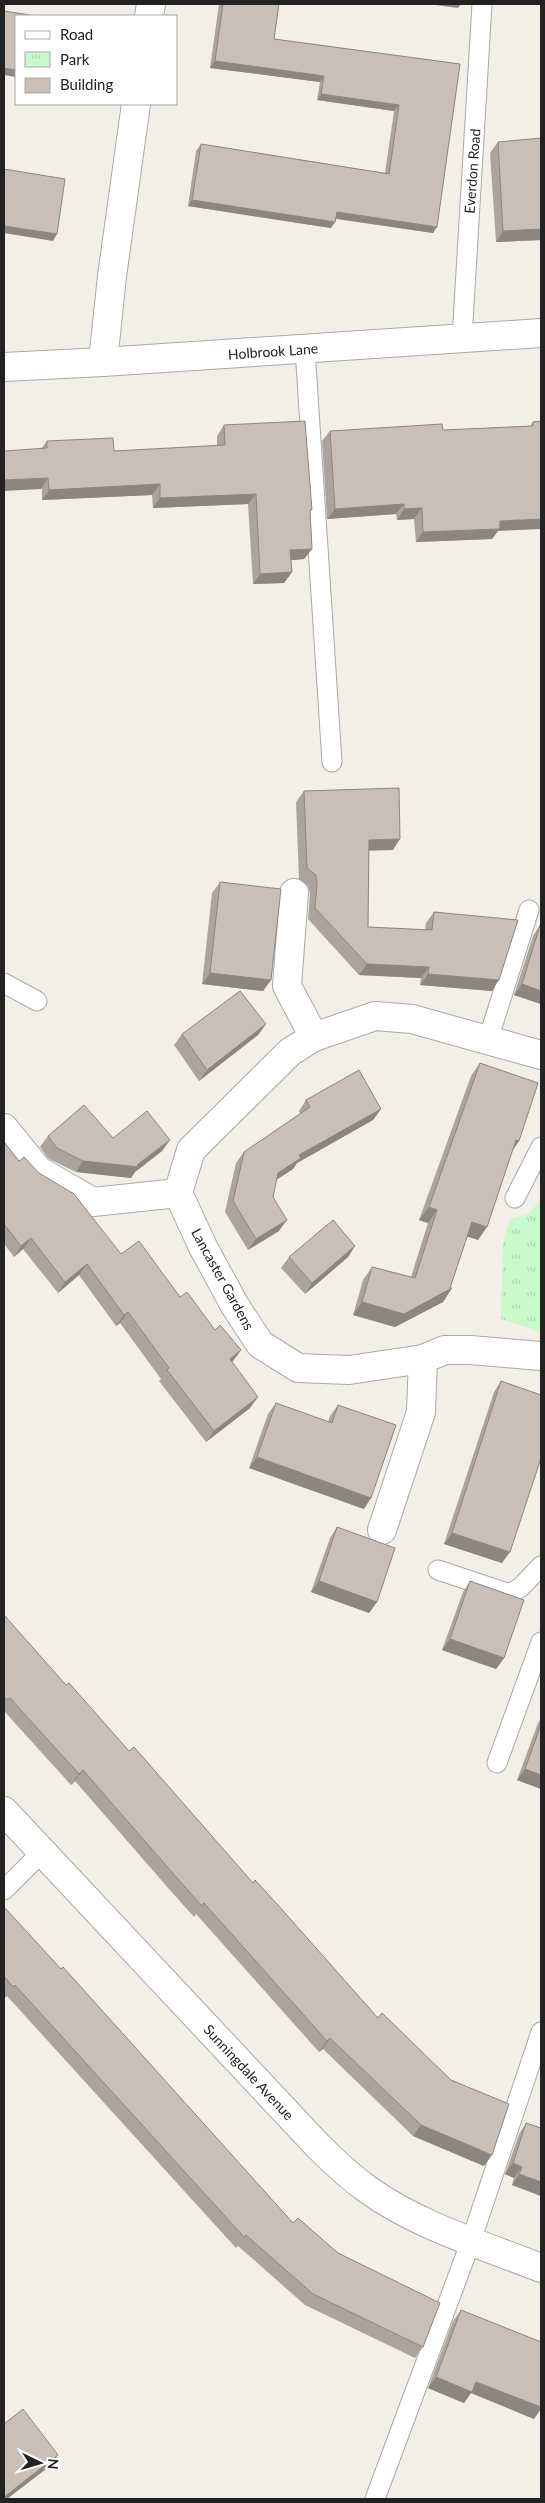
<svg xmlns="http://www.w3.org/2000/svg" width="545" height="2503" font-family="Lato,sans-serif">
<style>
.park{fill:url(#park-tufts)}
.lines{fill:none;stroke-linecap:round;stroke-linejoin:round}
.service-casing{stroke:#a9a9a9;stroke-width:21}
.minor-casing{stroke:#a9a9a9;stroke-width:30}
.tertiary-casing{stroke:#a9a9a9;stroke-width:30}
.service{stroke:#fff;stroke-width:19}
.minor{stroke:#fff;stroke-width:28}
.tertiary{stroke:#fff;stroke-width:28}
.wall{fill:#aba49e}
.shaded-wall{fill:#8b8681}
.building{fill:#c7bfb8;stroke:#8b8681}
.labels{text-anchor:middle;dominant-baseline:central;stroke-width:5;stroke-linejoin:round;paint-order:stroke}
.street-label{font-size:14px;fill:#222;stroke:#fff}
</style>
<defs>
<pattern id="park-tufts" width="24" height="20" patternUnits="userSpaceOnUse" patternTransform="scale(1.25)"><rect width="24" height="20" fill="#c8facc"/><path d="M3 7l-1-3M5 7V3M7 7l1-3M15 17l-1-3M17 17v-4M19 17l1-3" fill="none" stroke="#acd6af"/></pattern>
</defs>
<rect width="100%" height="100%" fill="#f2efe9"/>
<path class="park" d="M541,1198V1332L501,1319L503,1244L510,1219L529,1214Z"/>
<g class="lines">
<defs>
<g id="service">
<path d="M462,339L482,4"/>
<path d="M305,349L332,762"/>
<path d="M4,983L37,1001"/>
<path d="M488,1040L529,910"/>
<path d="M515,1198L541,1147"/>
<path d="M438,1570L510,1594L521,1587L541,1566"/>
<path d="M497,1763L541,1642"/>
<path d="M4,1890L42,1852"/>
<path d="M375,2499L471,2241L541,2032"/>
</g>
<g id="minor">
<path d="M149,16L151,4"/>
<path d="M103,362L112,276L136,104"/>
<path d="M294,893L287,986L314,1037"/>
<path d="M541,1055L412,1019L375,1016L314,1037L290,1052L191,1150L178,1193L203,1247L234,1304L260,1344L298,1368L349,1370L423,1359L445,1350H470L541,1356"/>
<path d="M4,1128L39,1171L93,1202L178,1193"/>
<path d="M382,1530L421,1412L423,1359"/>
<path d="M4,1811L318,2146C333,2161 349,2176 367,2189C418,2226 483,2245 541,2268"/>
</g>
<path id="tertiary" d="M4,367L103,362L541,333"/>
</defs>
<use href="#service" class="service-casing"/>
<use href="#minor" class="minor-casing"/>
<use href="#tertiary" class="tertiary-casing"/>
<use href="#service" class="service"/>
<use href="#minor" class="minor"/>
<use href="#tertiary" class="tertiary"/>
</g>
<g class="wall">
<path d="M219,4H279L274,39L460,64L433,233L336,219L335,222L331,228L188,206L196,151L201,144L385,173L394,111L317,100L320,82L210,68Z"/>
<path d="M498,142L541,240L496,242L490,153Z"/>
<path d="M541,421L498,531L492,539L416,542L414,519L397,520L396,514L327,519L322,441L330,431L443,430L530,426L533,422Z"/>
<path d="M224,425L310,514L312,549L304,559L291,560L292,572L284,583L253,584L248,504L153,508L152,495L42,500L41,449L47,441L114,451L217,446V436Z"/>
<path d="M304,791L393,850H369L368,927L425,930L426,923L434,912L492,991L420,985L421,978L359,975L308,919L310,894L308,886L299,879L296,802Z"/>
<path d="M220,882L271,980L263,991L202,984L212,893Z"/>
<path d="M540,925L541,1004L514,995L533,936Z"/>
<path d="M266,1024L258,1035L199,1081L174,1045L182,1034Z"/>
<path d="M480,1063L519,1141L512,1151L478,1240L467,1236L450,1288H452L443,1302L395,1327L353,1315L363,1280L372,1267L411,1277L428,1223L419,1220L471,1076Z"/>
<path d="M306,1100L381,1109L373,1120L297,1163L293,1169L276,1180L273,1197L279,1231L248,1250L225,1212L236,1163L244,1152L300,1114L299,1111Z"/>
<path d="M48,1136L113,1138L162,1151L135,1172L131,1178L76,1172L49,1159L40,1147Z"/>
<path d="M4,1142L19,1161L39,1173L121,1254L180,1297L215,1330L241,1350L232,1362L250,1408L206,1442L159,1381L161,1379L120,1323L116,1326L79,1275L58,1293L23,1249L14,1257L4,1244Z"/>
<path d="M355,1246L348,1257L305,1294L281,1268L289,1257Z"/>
<path d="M501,1381L502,1563L444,1544L494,1392Z"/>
<path d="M276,1403L328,1422L330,1416L338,1405L364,1509L249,1468L268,1414Z"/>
<path d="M337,1527L377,1602L369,1613L311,1592L330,1538Z"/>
<path d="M470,1581L504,1658L496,1669L442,1650L463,1592Z"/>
<path d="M4,1615L484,2166L413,2136L323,2049L319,2052L196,1914L194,1917L169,1889L75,1781L71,1785L4,1711Z"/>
<path d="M541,1718V1789L517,1780L538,1723Z"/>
<path d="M4,1909L293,2223L423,2347L415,2358L305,2305L238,2246L236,2248L7,1996L5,1998L4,1996Z"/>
<path d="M526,2123L541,2128V2196L512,2185L514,2178L505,2174L519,2134Z"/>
<path d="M461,2310L534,2419L471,2393L464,2403L428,2388L453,2321Z"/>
</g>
<g class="shaded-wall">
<path d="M428,4H461L458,8Z"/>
<path d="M215,61L324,76L320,82L210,68Z"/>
<path d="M4,68L16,70V77L4,75Z"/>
<path d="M321,94L399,105L394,111L317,100Z"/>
<path d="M192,200L335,222L331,228L188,206Z"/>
<path d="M337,212L437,227L433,233L332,218Z"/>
<path d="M4,226L57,234L53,241L4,233Z"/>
<path d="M541,229V240L496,242L503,231Z"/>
<path d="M48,478L41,489L4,491V480Z"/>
<path d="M160,484L152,495L42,500L49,490Z"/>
<path d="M256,494L248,504L153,508L160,498Z"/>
<path d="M404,504L396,514L327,519L335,509Z"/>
<path d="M422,508L414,519L397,520L404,509Z"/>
<path d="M541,519V529L498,531L492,539L416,542L423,532L500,521Z"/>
<path d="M312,549L304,559L283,561L290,550Z"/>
<path d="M292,572L284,583L253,584L260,574Z"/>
<path d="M400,839L393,850L361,851L369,840Z"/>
<path d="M367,964L429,967L421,978L359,975Z"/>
<path d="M210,973L271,980L263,991L202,984Z"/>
<path d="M428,974L499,980L492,991L420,985Z"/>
<path d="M522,984L541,991V1004L514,995Z"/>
<path d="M266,1024L258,1035L199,1081L207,1070Z"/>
<path d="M381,1109L373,1120L297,1163L293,1169L270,1184L278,1173L299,1155Z"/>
<path d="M170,1140L162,1151L135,1172L131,1178L76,1172L83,1161L137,1165Z"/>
<path d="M516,1140L519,1141L510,1154Z"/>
<path d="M429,1207L437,1210L428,1223L419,1220Z"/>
<path d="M287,1220L279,1231L248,1250L256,1239Z"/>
<path d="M472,1222L487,1227L478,1240L463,1235Z"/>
<path d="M31,1238L23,1249L14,1257L21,1246Z"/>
<path d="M355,1246L348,1257L305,1294L312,1283Z"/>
<path d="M87,1264L79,1275L58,1293L65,1282Z"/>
<path d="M452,1288L443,1302L395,1327L353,1315L362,1302Z"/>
<path d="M128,1312L120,1323L116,1326L124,1315Z"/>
<path d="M241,1350L233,1361L222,1370L230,1359Z"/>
<path d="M258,1397L250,1408L206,1442L214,1431Z"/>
<path d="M257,1457L371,1498L364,1509L249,1468Z"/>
<path d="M452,1533L510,1552L502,1563L444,1544Z"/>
<path d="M319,1581L377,1602L369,1613L311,1592Z"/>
<path d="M450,1639L504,1658L496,1669L442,1650Z"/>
<path d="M525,1769L541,1775V1789L517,1780Z"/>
<path d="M83,1770L75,1781L71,1785L79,1774Z"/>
<path d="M330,2038L323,2049L319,2052L327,2041Z"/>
<path d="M421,2125L492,2155L484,2166L413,2136Z"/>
<path d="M513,2163L522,2167L514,2178L505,2174Z"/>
<path d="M519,2174L541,2182V2196L512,2185Z"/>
<path d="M436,2377L476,2382L541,2407V2409L534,2419L471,2393L464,2403L428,2388Z"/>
<path d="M58,2455L50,2466L7,2499H4V2497Z"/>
</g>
<g class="building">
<path d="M223,4H279L274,39L460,64L437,227L337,212L335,222L192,200L201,144L389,174L399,105L321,94L324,76L215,61Z"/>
<path d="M4,11L37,16H16V70L4,68Z"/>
<path d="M541,138V229L503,231L498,142Z"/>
<path d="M4,169L65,179L57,234L4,226Z"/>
<path d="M305,421L312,510H310L312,549L290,550L292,572L260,574L256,494L160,498V484L49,490L48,478L4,480V451L47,448V441L113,438L114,451L225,445L224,425Z"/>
<path d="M541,421V519L500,521V529L423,532L422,508L404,509V504L335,509L330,431L442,424L443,430L533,426V422Z"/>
<path d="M399,788L400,839L369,840L368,927L432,930L434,912L518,920L499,980L428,974L429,967L367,964L315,908L317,883L316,875L307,868L304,791Z"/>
<path d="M220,882L281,889L271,980L210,973Z"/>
<path d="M540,925H541V991L522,984Z"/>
<path d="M240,991L266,1024L207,1070L182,1034Z"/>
<path d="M480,1063L538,1083L519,1141L516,1140L487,1227L472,1222L450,1288H452L404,1314L362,1302L372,1267L415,1278L437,1210L429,1207Z"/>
<path d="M359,1070L381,1109L299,1155L301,1158L278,1173L273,1197L287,1220L256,1239L233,1201L244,1152L310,1107L306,1100Z"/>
<path d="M84,1105L113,1138L147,1111L170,1140L137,1165L139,1167L83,1161L57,1148L48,1136Z"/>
<path d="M4,1142L19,1161L24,1157L39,1173L74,1194L121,1254L139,1241L180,1297L187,1292L215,1330L220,1325L241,1350L230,1359L258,1397L214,1431L167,1370L169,1368L128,1312L124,1315L87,1264L65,1282L31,1238L21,1246L4,1224Z"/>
<path d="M333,1220L355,1246L312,1283L289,1257Z"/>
<path d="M501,1381L541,1395V1458L510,1552L452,1533Z"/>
<path d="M276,1403L332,1423L338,1405L396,1425L371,1498L257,1457Z"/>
<path d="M337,1527L395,1548L377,1602L319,1581Z"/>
<path d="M470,1581L524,1600L504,1658L450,1639Z"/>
<path d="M4,1615L66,1685L69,1683L129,1751L134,1747L253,1883L255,1880L277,1904L378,2018L382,2013L451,2080L509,2104L492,2155L421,2125L330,2038L327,2041L204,1903L202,1906L177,1878L83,1770L79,1774L10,1698L7,1700L4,1696Z"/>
<path d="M541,1724V1775L525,1769Z"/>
<path d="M5,1908L61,1969L63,1967L293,2223L298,2218L338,2253L440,2303L423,2347L313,2294L246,2235L244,2237L15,1985L13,1987L4,1976V1909Z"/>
<path d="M526,2123L541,2128V2182L519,2174L522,2167L513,2163Z"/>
<path d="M461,2310L541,2342V2407L476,2382L472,2392L436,2377Z"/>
<path d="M23,2409L58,2455L4,2497V2424Z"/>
</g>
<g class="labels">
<g class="street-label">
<text transform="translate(472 171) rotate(-86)">Everdon Road</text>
<text transform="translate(273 351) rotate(-4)">Holbrook Lane</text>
<text transform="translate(223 1279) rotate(61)">Lancaster Gardens</text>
<text transform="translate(249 2072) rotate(47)">Sunningdale Avenue</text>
</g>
</g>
<rect width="545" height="2503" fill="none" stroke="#222222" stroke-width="10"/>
<rect x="15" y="15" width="162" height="90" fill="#ffffff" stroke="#a7a7a7"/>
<rect x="25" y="31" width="25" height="8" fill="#ffffff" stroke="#a7a7a7"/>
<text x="60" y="40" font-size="15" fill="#222222">Road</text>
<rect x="25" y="52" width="25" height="15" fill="url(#park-tufts)" stroke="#a7a7a7"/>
<text x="60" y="65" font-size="15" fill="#222222">Park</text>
<rect x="25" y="78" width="25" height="15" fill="#c7bfb8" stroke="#a7a7a7"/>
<text x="60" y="90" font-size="15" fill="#222222">Building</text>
<g transform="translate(40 2463) rotate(95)" stroke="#ffffff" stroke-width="4" paint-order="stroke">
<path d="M0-4L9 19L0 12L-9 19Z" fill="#222222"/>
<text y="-8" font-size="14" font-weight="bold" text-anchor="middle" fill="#222222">N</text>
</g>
</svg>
